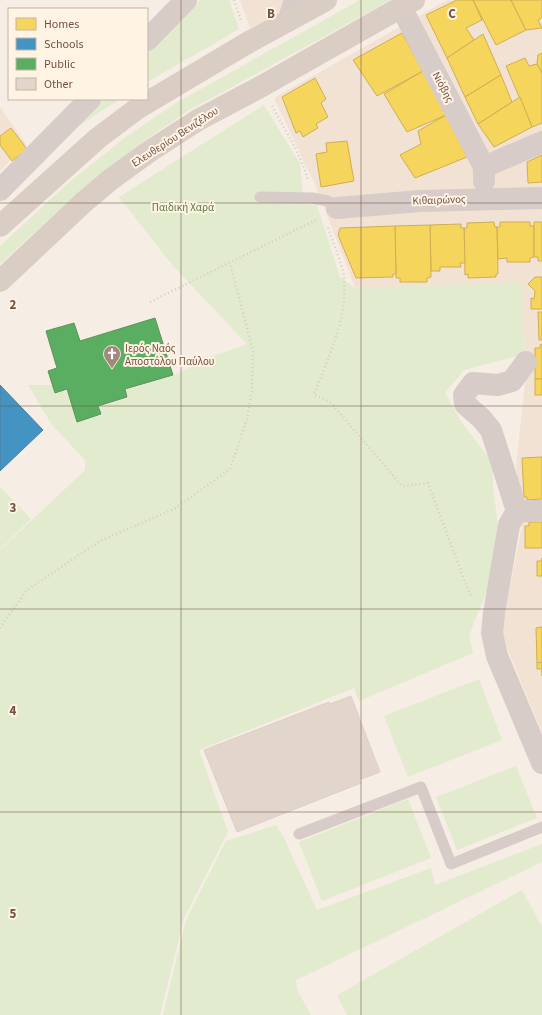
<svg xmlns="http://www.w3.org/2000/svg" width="542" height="1015" font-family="'Source Sans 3',sans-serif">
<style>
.residential{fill:#f2e2d3}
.green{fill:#e2ebce}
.homes{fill:#f6d55c;stroke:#cfae55}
.schools{fill:#4393c3;stroke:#51809d}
.public{fill:#5aae61;stroke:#629259}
.building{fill:#e2d5cc;stroke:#decfc6}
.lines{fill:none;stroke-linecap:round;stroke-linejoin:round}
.path{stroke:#d7ccc8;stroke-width:2.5;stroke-dasharray:1 3;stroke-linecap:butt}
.service{stroke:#d7ccc8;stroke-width:11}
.minor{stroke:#d7ccc8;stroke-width:22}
.primary{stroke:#dacdc3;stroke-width:22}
.grid{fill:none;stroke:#735245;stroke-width:1;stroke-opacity:0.55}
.labels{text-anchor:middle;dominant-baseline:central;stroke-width:4;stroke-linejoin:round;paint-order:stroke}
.street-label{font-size:11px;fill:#735245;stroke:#fff3e4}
.park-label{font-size:11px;fill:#53793d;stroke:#fff3e4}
.poi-label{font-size:11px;fill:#735245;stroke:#fff3e4;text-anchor:start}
.grid-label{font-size:13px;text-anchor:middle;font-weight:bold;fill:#735245;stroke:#fff3e4;stroke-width:4;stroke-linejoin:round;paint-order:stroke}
</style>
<rect width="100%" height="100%" fill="#f6ede4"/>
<g class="residential">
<path d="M240,0H303L250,28Z"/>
<path d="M447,0H542V733L501,633L522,526L516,466L526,374L522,282L355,288L317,189L274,98Z"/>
<path d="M0,107L26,144L0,171Z"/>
</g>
<g class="green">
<path d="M200,0H229L239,29L147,82V54Z"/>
<path d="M360,0H391L188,111L144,141L75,196L0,264V246L66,185L127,136L176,103Z"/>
<path d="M103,99H120L75,128Z"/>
<path d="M264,105L300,164L304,204L317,205L340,277L355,288L522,282L525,354L464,370L445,393L462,423L493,463V487L499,535L487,591L469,635L473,653L359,701L354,688L199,750L228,832L184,918L160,1015H0V550L85,470V460L52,425L28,385H52L55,394L66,390L77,422L102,415L99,407L128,398L126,390L173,376L210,357L247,344L174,267L119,197Z"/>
<path d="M0,487L31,519L0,549Z"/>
<path d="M479,679L502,740L408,777L384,716Z"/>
<path d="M516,766L537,818L457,850L436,797Z"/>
<path d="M408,799L431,858L322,901L299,842Z"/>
<path d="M276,825L283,836L317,910L431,868L435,885L542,844V862L296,980L297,990L311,1015H163L186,920L226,841Z"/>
<path d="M522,890L542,927V1015H347L337,995Z"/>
</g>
<g class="homes">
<path d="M457,0H473L482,20L466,28L474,40L447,58L426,15Z"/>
<path d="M473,0H511L526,30L496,45Z"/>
<path d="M511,0H542V18L538,20L542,28L526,30Z"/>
<path d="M402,33L423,71L377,96L353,60Z"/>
<path d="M483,34L501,75L465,97L447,58Z"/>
<path d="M542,53V73L537,64L538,55Z"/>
<path d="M525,58L529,66L537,64L542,73V123L532,127L506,66Z"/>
<path d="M423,71L446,115L407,132L384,94Z"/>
<path d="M501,75L512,102L478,124L465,97Z"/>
<path d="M315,78L326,99L321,103L328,117L316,124L318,128L303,137L300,131L296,133L282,97Z"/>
<path d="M520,97L532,127L494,147L478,124Z"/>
<path d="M446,115L467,157L415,178L400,155L421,144L418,131Z"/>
<path d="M11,128L27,149L12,161L0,145V136Z"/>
<path d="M347,141L354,181L321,187L316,154L327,152L326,143Z"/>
<path d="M542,155V182L528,183L527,162Z"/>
<path d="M494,222L495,227H497L498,274H496V277L468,278V274L465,275L464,228H467V223Z"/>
<path d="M500,222H530V226H534V257L530,258V262H507V258L498,259L497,227H500Z"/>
<path d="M534,222H542V261H538V257H534Z"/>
<path d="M461,224V228H464L465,263H460L461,267H440V271H431L430,225Z"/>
<path d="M430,225L431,277L427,278V282H400V278H396L395,226Z"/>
<path d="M395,226L396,274H393V277L356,278L338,235L340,228Z"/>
<path d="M535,277H542V309H531V298L534,299L535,291L528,284Z"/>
<path d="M538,312H542V340H539Z"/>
<path d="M542,344V379H535V348H540V345Z"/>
<rect x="535" y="379" width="7" height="16"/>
<path d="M542,457V499L527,500V497H524L522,458Z"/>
<path d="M529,522H542V548H525V526H529Z"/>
<path d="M542,558V576H537V561H542Z"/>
<path d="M542,627V662L537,663L536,628Z"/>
<path d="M542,662V676V669H537V663Z"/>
</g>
<path class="schools" d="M0,385L43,430L0,471Z"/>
<path class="public" d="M155,318L173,375L125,389L127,397L98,406L101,414L77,422L67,389L55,393L48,371L57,368L46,331L74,323L80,341Z"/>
<path class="building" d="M351,696L380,772L359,780L361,783L237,832L204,750L329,702L330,704Z"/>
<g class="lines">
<g class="path">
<path d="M234,0L241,21"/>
<path d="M272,106C285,130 301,154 308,180"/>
<path d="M328,228C333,244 342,261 344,278C348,318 328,358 314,395L331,403L402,486L428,483L465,582L472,598"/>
<path d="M150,302L318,219"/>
<path d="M0,628L27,590L100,541L174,509L230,469L247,419L252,389L253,351L230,263"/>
</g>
<g class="service">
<path d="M260,197L312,198L328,201L337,208"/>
<path d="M299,834L421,787L451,864L542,827"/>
</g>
<g class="minor">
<path d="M401,7L484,167"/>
<path d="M288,21L295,0"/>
<path d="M147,40L186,0"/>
<path d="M484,181V167L542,142"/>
<path d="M0,190L90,99"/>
<path d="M337,208L420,201L542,198"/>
<path d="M526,362L512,381L498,385L473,383L464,395L465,404L481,418L491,430L517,511L509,525L494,613L492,633L497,656L542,763"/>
<path d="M517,511H542"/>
</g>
<g class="primary">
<path d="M0,226L98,138L138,108L249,42L326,0"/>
<path d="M0,281L84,202L110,180L150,151L198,120L262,86L414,0"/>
</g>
</g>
<path class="grid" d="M181,0V1015M361,0V1015M0,203H542M0,406H542M0,609H542M0,812H542"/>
<defs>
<symbol id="church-pin" viewBox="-11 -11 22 30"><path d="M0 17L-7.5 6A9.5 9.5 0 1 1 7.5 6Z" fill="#a1887d" stroke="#fff3e4"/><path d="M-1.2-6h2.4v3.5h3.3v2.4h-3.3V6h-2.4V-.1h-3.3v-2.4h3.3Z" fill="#fff"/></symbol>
</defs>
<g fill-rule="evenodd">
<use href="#church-pin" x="102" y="344" width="20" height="27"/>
</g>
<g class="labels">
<g class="street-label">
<text transform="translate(443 87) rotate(62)">Νιόβης</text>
<text transform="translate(175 137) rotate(-33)">Ελευθερίου Βενιζέλου</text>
<text transform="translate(439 200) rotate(-2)">Κιθαιρώνος</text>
</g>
<g class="park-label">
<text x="183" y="207">Παιδική Χαρά</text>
</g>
<g class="poi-label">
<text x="125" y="348">Ιερός Ναός<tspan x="125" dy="13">Αποστόλου Παύλου</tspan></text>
</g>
</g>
<g class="grid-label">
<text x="271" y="18">B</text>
<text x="452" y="18">C</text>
<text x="13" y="309">2</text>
<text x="13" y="512">3</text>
<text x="13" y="715">4</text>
<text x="13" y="918">5</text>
</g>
<rect x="8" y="8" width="140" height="92" fill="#fff3e4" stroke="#c7b3a4"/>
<rect x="16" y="18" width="20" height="12" fill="#f6d55c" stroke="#c7b3a4"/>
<text x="44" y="28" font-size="12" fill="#735245">Homes</text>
<rect x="16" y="38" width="20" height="12" fill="#4393c3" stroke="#c7b3a4"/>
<text x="44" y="48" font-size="12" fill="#735245">Schools</text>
<rect x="16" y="58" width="20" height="12" fill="#5aae61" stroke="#c7b3a4"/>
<text x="44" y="68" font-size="12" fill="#735245">Public</text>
<rect x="16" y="78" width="20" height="12" fill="#e2d5cc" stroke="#c7b3a4"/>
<text x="44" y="88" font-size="12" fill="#735245">Other</text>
</svg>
